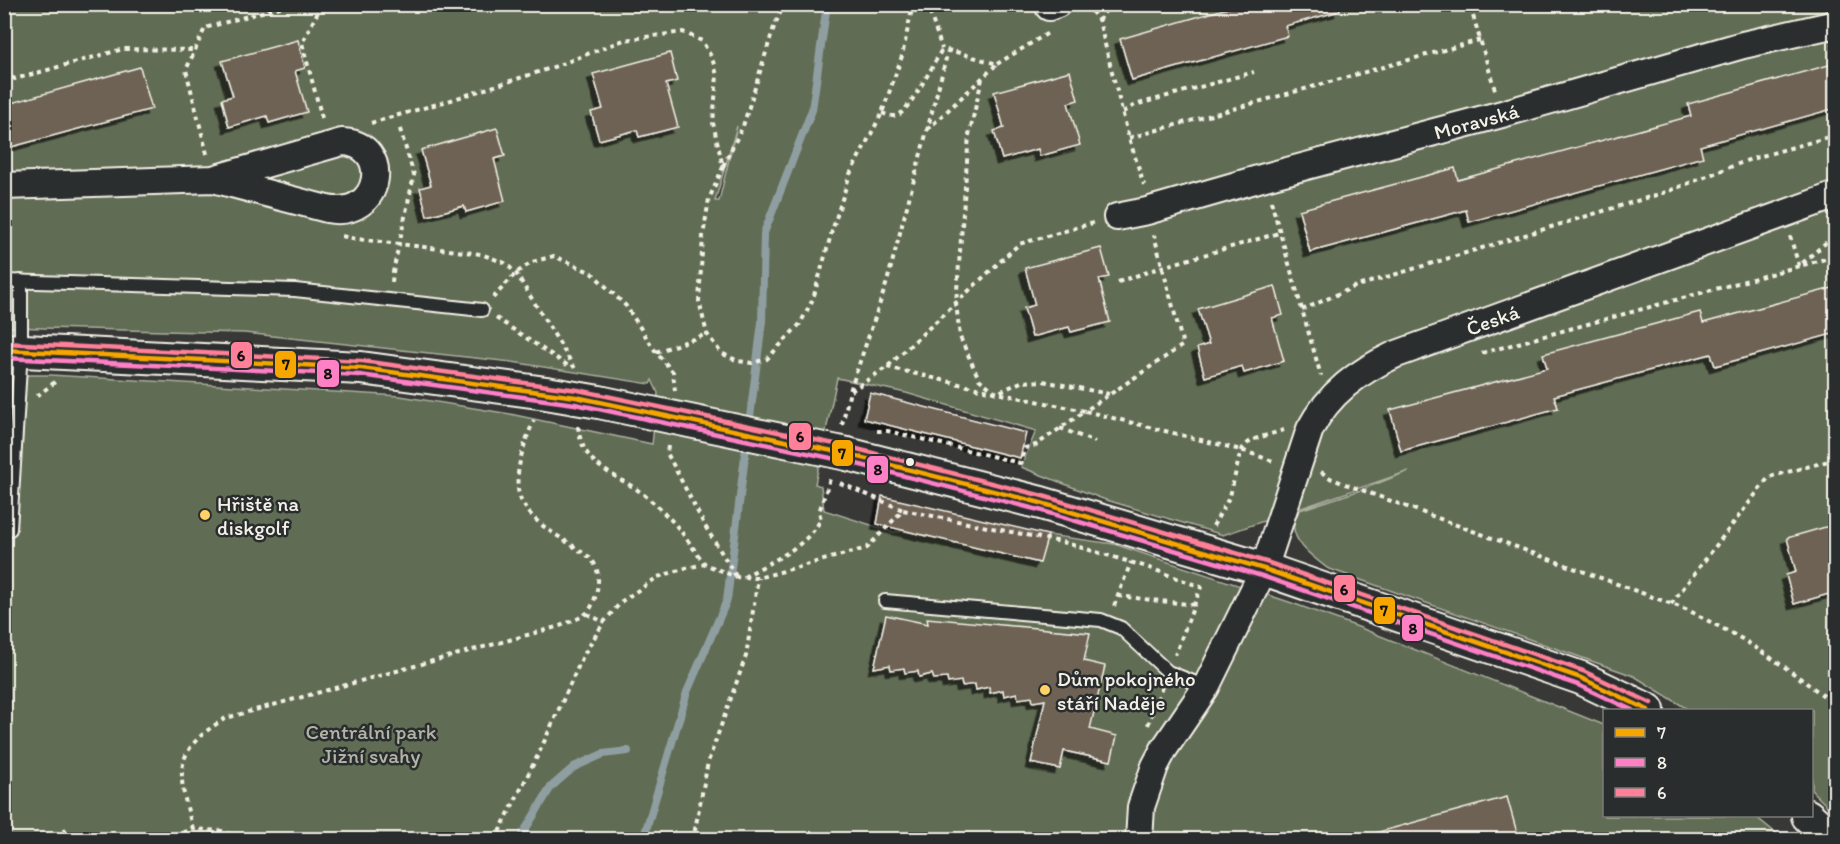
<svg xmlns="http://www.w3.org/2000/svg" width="1840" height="844" font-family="Itim,sans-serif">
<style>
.green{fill:#616c53;stroke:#aaae9e;stroke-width:1.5;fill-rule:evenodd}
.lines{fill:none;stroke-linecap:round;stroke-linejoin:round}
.stream{stroke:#8f9ea1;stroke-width:8}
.building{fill:#6e6254;stroke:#f4f1e8;stroke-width:1.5;filter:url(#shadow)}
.service-casing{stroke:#f4f1e8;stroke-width:16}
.minor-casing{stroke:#f4f1e8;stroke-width:30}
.tertiary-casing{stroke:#f4f1e8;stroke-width:36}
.path{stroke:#f4f1e8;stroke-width:4;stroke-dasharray:4.5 4.5;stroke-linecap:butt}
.service{stroke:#2a2d2e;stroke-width:12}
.minor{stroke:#2a2d2e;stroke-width:26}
.tertiary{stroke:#2a2d2e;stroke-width:32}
.tertiary-bridge-casing{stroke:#f4f1e8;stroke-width:36;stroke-linecap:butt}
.tertiary-bridge{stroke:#2a2d2e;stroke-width:32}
.bus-1-casing{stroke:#2a2d2e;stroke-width:9}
.bus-2-casing{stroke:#2a2d2e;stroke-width:9}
.bus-3-casing{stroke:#2a2d2e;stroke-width:9}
.bus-1{stroke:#f7a600;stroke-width:4.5}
.bus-2{stroke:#ff80c5;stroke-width:4.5}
.bus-3{stroke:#ff8098;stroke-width:4.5}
.bus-dot{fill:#f4f1e8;stroke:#2a2d2e;stroke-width:2}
.poi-dot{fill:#ffd166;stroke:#2a2d2e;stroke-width:2}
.labels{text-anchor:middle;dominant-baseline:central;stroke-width:5;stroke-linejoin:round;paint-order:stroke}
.street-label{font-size:21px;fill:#f4f1e8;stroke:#2a2d2e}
.poi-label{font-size:21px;fill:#f4f1e8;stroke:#2a2d2e;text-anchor:start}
.park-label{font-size:21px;fill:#b2b5a5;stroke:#2a2d2e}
.line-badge{stroke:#2a2d2e;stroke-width:2}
.pale-badge-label{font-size:16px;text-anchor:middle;font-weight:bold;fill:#111}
</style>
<defs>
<filter id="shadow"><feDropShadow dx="-5.5" dy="5.5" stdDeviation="0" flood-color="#0009"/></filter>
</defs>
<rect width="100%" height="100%" fill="#383836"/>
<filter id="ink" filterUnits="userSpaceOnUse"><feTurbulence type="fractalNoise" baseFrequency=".0167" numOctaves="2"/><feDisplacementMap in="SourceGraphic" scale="12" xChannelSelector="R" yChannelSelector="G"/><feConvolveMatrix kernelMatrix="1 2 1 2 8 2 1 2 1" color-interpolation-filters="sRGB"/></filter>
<g filter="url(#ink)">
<path class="green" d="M4,5H1835V814L1812,791V710H1689L1634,676L1327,568C1314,558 1291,542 1294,523C1294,518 1297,514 1300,510L1361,490L1409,471L1223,535L1103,499L1021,467L1036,431L906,393L837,378L815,484L821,486L824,510L893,532L904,531L1039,563L1048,535L1114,544L1292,603L1358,627L1604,725V816H1755L1783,839H5V375H50L400,396L510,414L652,444L658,393L652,380L650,384L512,362L244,333L5,327ZM737,126L719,201H715Z"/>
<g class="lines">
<g class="stream">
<path d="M749,425L762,322L764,233L812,110L827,4"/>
<path d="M519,840L551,787L574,767L603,754L628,751"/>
<path d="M643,840L687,692L727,600L747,440"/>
</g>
</g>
<g class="building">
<path d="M1242,4H1339L1340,11L1285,26L1288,36L1132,80L1120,39Z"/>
<path d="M298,40L305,68L295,71L307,112L269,123L267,116L229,127L222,99L233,96L222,61Z"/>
<path d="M670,53L677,81L666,84L678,127L639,137L637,130L599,140L591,112L603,109L593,74Z"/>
<path d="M1836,63V108L1700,146L1703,157L1469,222L1466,210L1310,252L1299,210L1455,168L1458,180L1691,116L1688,104Z"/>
<path d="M140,67L152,109L4,149V105Z"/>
<path d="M1070,71L1078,100L1068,103L1080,145L1040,156L1038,149L1002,159L994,131L1004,128L994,92Z"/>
<path d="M497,128L505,156L494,159L505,201L466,212L464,206L427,216L420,188L431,185L421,150Z"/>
<path d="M1101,248L1109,277L1099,279L1110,322L1071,332L1069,327L1032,337L1024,308L1035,305L1025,268Z"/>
<path d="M1275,286L1283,315L1272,318L1284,361L1244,373L1242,366L1205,377L1197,348L1209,344L1198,309Z"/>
<path d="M1836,287V333L1715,366L1711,354L1554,396L1558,408L1401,451L1390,410L1547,368L1543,354L1700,312L1703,323Z"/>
<path d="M870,393L1026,433L1020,458L864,419Z"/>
<path d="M882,496L1048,535L1040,563L877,524Z"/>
<path d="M1836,524V592L1794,604L1786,575L1796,572L1787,538Z"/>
<path d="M886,615L928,624L927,618L1090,633L1084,661L1105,666L1090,729L1117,736L1111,761L1064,751L1060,769L1031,763L1045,700L1033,702L1032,697L1018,699L1017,693L1004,696L1003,690L990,693L989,687L976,690L975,684L962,686L961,681L948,683L947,678L934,679L932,674L919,677L918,671L905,673L904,668L891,670L890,665L874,668Z"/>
<path d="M1507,797L1519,840H1376L1375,833Z"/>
</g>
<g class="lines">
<defs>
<g id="service">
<path d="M4,281L295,290L482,310"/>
<path d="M10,529L21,350V281"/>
<path d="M885,601L1101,620L1121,628L1168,672L1206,687"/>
</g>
<g id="minor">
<path d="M1049,7L1057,4"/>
<path d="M4,186L213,179L342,142C393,143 383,220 327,209L213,179"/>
<path id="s1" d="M1117,217L1147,211L1265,177L1502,114L1743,45L1836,24"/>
<path id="s2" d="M1139,840L1141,807L1155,766L1164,749L1206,687L1264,569L1310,429C1329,393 1358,372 1394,355L1836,195"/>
</g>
<g id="tertiary">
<path d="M4,350L361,368L546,393L599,402"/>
<path d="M847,454L1041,503L1264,569L1581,678L1648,710"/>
<path d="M1808,816L1834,840"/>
</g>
</defs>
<use href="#service" class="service-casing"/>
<use href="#minor" class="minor-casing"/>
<use href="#tertiary" class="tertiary-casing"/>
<g class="path">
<path d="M322,4L302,43L323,122"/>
<path d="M927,4L942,49"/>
<path d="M1086,4L1099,21L1129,138L1144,185"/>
<path d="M1490,4L1471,9L1495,90"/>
<path d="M1099,21L1106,10L1127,4"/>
<path d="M997,64L1048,33"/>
<path d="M4,73L15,79L123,49L194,50"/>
<path d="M982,79L969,135L956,303L960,337L979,379L997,393L1021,382L1043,381L1109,394"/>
<path d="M1123,112L1135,105L1254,72"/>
<path d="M882,113C888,115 894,118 900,114C912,105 934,64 942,49"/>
<path d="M371,123L451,100L551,68L624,40L683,32L702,41L712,58L717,75L713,123L723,167L709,199L703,236L699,301L707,334L721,353L738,361L752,363L767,359L800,324L813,299L832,231L850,174L882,113L902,56L913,4"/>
<path d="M927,130L997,64L953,51L942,49"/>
<path d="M1129,138L1480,40"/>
<path d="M207,154L186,70L205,28L291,4"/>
<path d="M723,166L743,126L774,27L784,4"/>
<path d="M1271,201L1321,376"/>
<path d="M342,236L350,238L481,254L505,263L516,273L576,370"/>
<path d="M1790,236L1799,266L1836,234"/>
<path d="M392,282L393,272L414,175L399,126"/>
<path d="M1118,282L1162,267L1279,233"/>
<path d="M493,298L516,273L532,262L554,256L592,273L626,306L656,352L673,372L675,391"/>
<path d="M1302,310L1354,287L1666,192L1751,159L1836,135"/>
<path d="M496,318L570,367"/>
<path d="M656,352L707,334"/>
<path d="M1482,353L1836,256"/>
<path d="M887,367L997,393L1085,411L1183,345L1154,235"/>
<path d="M851,391L887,367L1019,244L1093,223"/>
<path d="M37,396L55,382"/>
<path d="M842,425L850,391L887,282L948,51"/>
<path d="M578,426C582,463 606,470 633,487C646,495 658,507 668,517C682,530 693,549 705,564"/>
<path d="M1060,428L1095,442"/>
<path d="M877,431H888L1020,463L1025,448L1036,445L1085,411L1241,450L1273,461"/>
<path d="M668,446L667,453L705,526L736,576"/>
<path d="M1321,472L1332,479L1383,498L1688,610L1744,640L1789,670L1836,705"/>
<path d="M840,483L903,510"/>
<path d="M1213,526L1230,496L1241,450L1251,440L1284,430"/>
<path d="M744,577C771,561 806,548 821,519L819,512L830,479"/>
<path d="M1118,596L1195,605"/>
<path d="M1671,604L1769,477L1836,459"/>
<path d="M1114,606L1131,562"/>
<path d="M587,614L604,622"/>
<path d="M1148,725L1162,687"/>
<path d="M64,828L67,840"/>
<path d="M193,829C177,773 171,751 226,718L560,626C583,616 591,617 597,590C599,579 599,568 591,559C588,555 581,552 576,548C556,534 533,524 521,500C511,478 525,441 534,420"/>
<path d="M157,840L193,829L222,831L244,840"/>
<path d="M495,840L539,753L583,656L604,622L622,601L658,577L686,568L705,564L736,577L758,578L867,548L903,510L1066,543L1147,567L1201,587L1175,655"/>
<path d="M693,840L708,762L746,656L758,578"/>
</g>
<use href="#service" class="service"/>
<use href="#minor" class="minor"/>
<use href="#tertiary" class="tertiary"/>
<defs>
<path id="tertiary-bridge" d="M599,402L847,454"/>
</defs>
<use href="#tertiary-bridge" class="tertiary-bridge-casing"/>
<use href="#tertiary-bridge" class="tertiary-bridge"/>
<defs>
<path id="bus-1" d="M4,350L361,368L576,397L847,454L1041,503L1264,569L1581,678L1648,710"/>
<path id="bus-2" d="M4,358L360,375L575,404L845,461L1039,510L1262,576L1578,685L1632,710"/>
<path id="bus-3" d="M4,343L362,361L578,390L849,447L1043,496L1266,562L1583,671L1651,703"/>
</defs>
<use href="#bus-1" class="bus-1-casing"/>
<use href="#bus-2" class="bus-2-casing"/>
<use href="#bus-3" class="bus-3-casing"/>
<use href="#bus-1" class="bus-1"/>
<use href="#bus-2" class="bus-2"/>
<use href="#bus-3" class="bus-3"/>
</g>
</g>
<circle class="bus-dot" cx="910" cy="462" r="5"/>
<g class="poi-dot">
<circle cx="205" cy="515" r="6"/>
<circle cx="1045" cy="690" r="6"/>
</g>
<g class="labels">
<g class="street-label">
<text stroke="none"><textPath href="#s1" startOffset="372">Moravská</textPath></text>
<text stroke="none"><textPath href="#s2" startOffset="668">Česká</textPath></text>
</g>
<g class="poi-label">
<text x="217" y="503">Hřiště na<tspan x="217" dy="24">diskgolf</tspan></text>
<text x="1057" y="678">Dům pokojného<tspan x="1057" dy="24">stáří Naděje</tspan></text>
</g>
<g class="park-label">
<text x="371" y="731">Centrální park<tspan x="371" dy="24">Jižní svahy</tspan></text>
</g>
</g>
<g class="line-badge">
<rect x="230" y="341" width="23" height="28" rx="6" fill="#ff8098"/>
<rect x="274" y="350" width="23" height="29" rx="6" fill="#f7a600"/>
<rect x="316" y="359" width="24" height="29" rx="6" fill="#ff80c5"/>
<rect x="788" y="422" width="24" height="29" rx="6" fill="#ff8098"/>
<rect x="831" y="439" width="23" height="28" rx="6" fill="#f7a600"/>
<rect x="866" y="455" width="23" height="29" rx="6" fill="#ff80c5"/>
<rect x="1333" y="574" width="23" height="29" rx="6" fill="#ff8098"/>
<rect x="1373" y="596" width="23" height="29" rx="6" fill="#f7a600"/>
<rect x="1401" y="614" width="23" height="28" rx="6" fill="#ff80c5"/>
</g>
<g class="pale-badge-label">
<text x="241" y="361">6</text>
<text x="286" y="370">7</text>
<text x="328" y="379">8</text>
<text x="800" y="442">6</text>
<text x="842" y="459">7</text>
<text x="878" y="475">8</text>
<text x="1344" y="595">6</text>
<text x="1384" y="616">7</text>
<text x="1413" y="634">8</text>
</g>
<rect width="1840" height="844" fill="none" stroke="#2a2d2e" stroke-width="24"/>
<rect x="12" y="12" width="1816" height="820" fill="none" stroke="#f4f1e8" stroke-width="2" filter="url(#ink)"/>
<rect x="1603" y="709" width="210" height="108" fill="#2a2d2e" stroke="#7b7b78" stroke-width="1.5"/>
<rect x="1615" y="728" width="30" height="9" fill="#f7a600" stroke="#7b7b78" stroke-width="1.5"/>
<text x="1657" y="739" font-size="18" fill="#f4f1e8">7</text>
<rect x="1615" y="758" width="30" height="9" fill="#ff80c5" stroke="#7b7b78" stroke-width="1.5"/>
<text x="1657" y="769" font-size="18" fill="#f4f1e8">8</text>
<rect x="1615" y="788" width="30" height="9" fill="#ff8098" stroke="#7b7b78" stroke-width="1.5"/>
<text x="1657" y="799" font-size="18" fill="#f4f1e8">6</text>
</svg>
